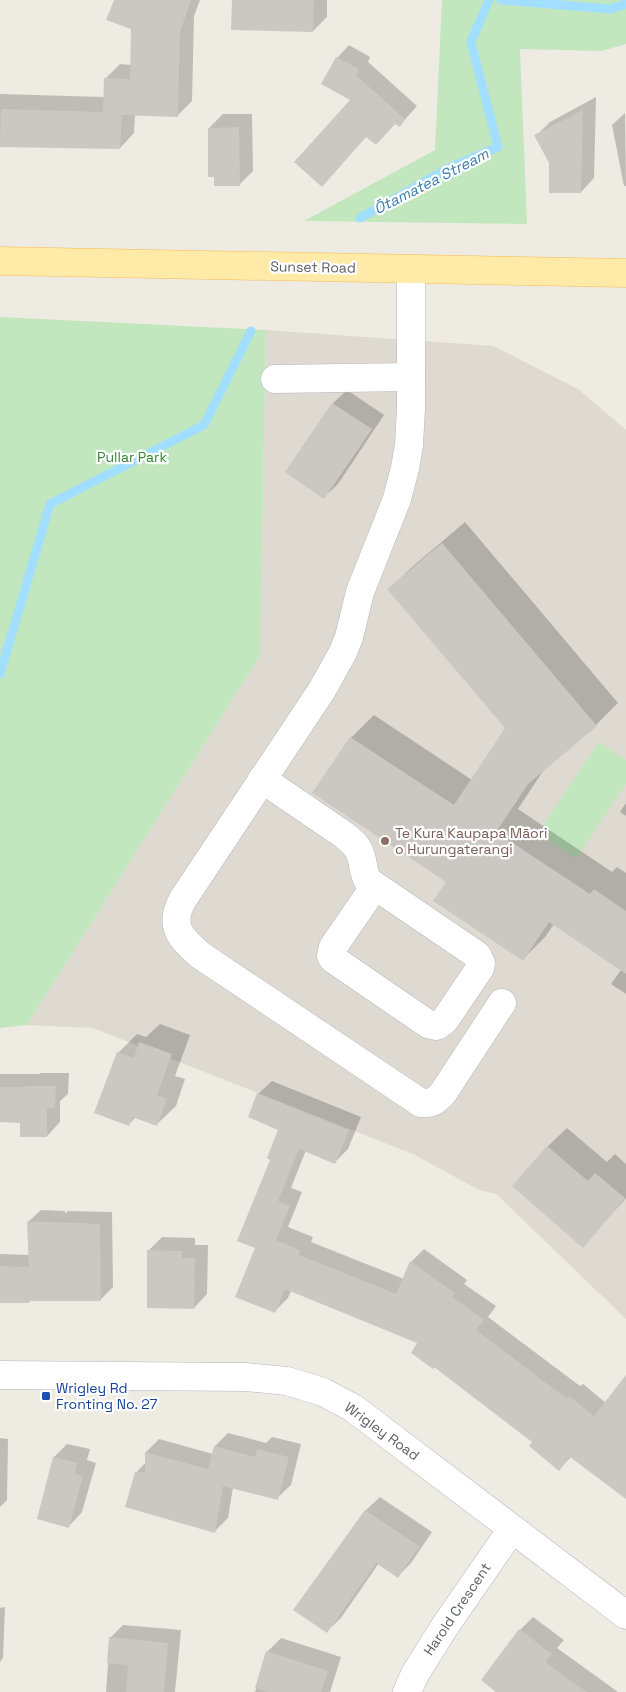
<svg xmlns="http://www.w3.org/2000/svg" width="626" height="1692" font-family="'Space Grotesk',sans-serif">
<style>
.education{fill:#dedad1}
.green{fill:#c2e7bf}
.shadow{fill:#0003}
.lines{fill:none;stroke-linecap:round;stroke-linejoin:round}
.stream{stroke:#a2deff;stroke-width:9}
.building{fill:#cbc7c2}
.minor-casing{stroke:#b4b7bb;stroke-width:29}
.major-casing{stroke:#f5bb55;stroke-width:29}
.minor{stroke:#fff;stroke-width:28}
.major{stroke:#ffeaa7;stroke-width:28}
.education-dot{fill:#8d6e63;stroke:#fff;stroke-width:2}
.transit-dot{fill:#1a4fb4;stroke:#fff;stroke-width:2}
.labels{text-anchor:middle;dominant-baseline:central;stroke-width:4.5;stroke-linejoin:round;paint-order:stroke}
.street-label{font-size:14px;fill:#5b6064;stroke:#fff}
.park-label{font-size:14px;fill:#358532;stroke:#fff}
.education-label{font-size:14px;fill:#785e54;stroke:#fff;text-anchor:start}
.transit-label{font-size:14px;fill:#164399;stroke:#fff;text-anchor:start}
.water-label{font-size:15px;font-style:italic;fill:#3a7aab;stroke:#fff}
</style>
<rect width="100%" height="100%" fill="#eeebe3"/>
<path class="education" d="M266,330L493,346L578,389L626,430V1319L496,1194L479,1190L413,1154L93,1028L27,1025L260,656Z"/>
<g class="green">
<path d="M442,0H626V44L602,51L520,49L527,224L304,221L435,150Z"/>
<path d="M0,317L266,330L260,656L27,1025L0,1028Z"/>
<path d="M599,742L626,760V784L576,859L538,833Z"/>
</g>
<g class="shadow">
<path d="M115,0H200L194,16L192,101L177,116L135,115L134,133L120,148L0,146V94L105,97V79L120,64L132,65L133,28Z"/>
<path d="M233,0H327V17L313,31Z"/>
<path d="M349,45L370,57L368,62L417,106L400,125L352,99L337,58Z"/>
<path d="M596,97L594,178L581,192L550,162L536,136L550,122Z"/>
<path d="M625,113L626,186H624L612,125Z"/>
<path d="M223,114H252L253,171L239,185L209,128Z"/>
<path d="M347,390L384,415L338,484L324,497L287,472L333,403Z"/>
<path d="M465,522L618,703L596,725L545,768L518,809L612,872L617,867L626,873V994L611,984L621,970L554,924L545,937L523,959L448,882L314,793L351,738L374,715L472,780L506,728L389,589L412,567Z"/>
<path d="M626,803V816L620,812Z"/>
<path d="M160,1024L190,1035L175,1076L185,1079L176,1106L156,1125L136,1117L129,1124L118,1053L137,1034L146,1037Z"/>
<path d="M41,1073H69L68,1094L60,1101V1122L47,1136L22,1121H0V1074H39Z"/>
<path d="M272,1081L361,1117L348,1149L335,1162L306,1150L291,1188L302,1192L288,1227L313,1237L311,1242L404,1279L411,1262L424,1249L467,1280L464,1284L496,1306L488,1317L580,1386L583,1384L606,1403L626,1377V1497L572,1456L559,1469L534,1442L419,1342L291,1291L288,1298L275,1311L257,1247L271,1159L280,1129L258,1094Z"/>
<path d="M567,1128L607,1162L615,1154L626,1164V1198L583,1246L547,1147Z"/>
<path d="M41,1210L65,1211V1214L68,1211L112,1212L113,1287L100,1300L0,1301V1254L29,1255L28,1222Z"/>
<path d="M162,1237L195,1238V1245H208L207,1294L194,1308L148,1251Z"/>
<path d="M228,1433L266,1443L272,1437L301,1444L291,1485L277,1498L233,1487L228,1518L215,1531L136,1473L146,1462V1452L159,1439L213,1454L215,1446Z"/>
<path d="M0,1438L8,1439L7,1500L0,1507Z"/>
<path d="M67,1444L90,1449L87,1460L96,1463L82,1512L69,1526L38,1518L54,1457Z"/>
<path d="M380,1497L432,1532L411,1563L398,1576L379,1563L341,1618L327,1631L295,1609L366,1510Z"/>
<path d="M5,1607L3,1658L0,1662V1608Z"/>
<path d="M533,1617L564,1640L557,1648L618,1692H498L483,1680L520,1630Z"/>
<path d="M123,1625L181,1630L175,1692H106L110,1638Z"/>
<path d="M281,1638L341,1657L330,1692H255L267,1652Z"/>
</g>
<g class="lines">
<g class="stream">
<path d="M501,0L610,9L626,4"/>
<path d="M360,218L449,168L498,147L471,42L489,0"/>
<path d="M0,674L50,504L204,425L251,331"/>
</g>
</g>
<g class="building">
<path d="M114,0H191L180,32L178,117L122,115L120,149L0,147L1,109L103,112L104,78L130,79L131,29L106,20Z"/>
<path d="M232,0H314L313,32L231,30Z"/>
<path d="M336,57L359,69L356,75L405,119L400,127L395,124L376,145L366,137L322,187L294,162L350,100L321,84Z"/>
<path d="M583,110L581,193H549V163L534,135Z"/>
<path d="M239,127L240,186H214V177H208V128Z"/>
<path d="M332,403L372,429L324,499L285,472Z"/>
<path d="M442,543L597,726L528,784L496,832L590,894L594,889L626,911V974L549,922L523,961L433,901L446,882L312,793L350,737L454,805L505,728L387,589Z"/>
<path d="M139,1042L172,1054L157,1095L167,1099L157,1126L132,1117L129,1126L94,1113L117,1052L134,1058Z"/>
<path d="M26,1086H56L55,1108L47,1109V1137H20V1123L0,1122V1087H26Z"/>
<path d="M257,1093L349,1130L335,1164L299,1149L278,1201L290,1206L276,1240L300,1250L299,1255L396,1294L410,1261L455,1293L452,1297L484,1320L476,1330L567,1399L569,1396L594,1416L626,1375V1499L570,1457L559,1471L529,1446L532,1442L434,1367L433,1369L411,1353L417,1343L285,1289L275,1313L235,1297L255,1248L237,1241L270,1160L267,1158L278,1130L248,1117Z"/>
<path d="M547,1146L588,1181L595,1173L625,1198L583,1248L512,1186Z"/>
<path d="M27,1222H53V1226L54,1222L100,1224L101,1301H30L29,1303H0V1266L29,1267Z"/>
<path d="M147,1250L182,1251V1258H195L194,1309L147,1308Z"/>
<path d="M214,1446L256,1457L257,1449L289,1457L278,1500L223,1486L215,1533L125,1507L135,1472H145V1452L208,1469Z"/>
<path d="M53,1457L77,1463L75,1474L83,1476L69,1528L37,1519Z"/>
<path d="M365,1510L419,1546L398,1578L376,1563L327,1633L293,1610Z"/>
<path d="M519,1629L552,1654L545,1662L587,1692H496L481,1680Z"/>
<path d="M109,1637L168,1643L164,1692H126L128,1665L107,1663Z"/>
<path d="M266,1651L328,1671L321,1692H268L255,1688Z"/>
</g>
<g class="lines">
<defs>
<g id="minor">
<path d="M411,270V408L409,445L405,468L397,499L360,592L349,637L343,652L322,690L183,899C168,926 180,937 200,955L421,1103C431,1104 436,1101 443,1093L502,1003"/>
<path d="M275,379L411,377"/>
<path d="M262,779L344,835C349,839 355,844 358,849C364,859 362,871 368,881L477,955L481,963L480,968L445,1020L437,1026L428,1024L333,959L331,956L333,947L375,886"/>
<path d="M0,1375L246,1377L287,1381L323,1392L353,1408L626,1615"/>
<path d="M407,1692L415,1674L445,1626L512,1529"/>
</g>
<path id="major" d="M0,261L626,273"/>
</defs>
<use href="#minor" class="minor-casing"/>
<use href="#major" class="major-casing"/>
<use href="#minor" class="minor"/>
<use href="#major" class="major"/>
</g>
<circle class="education-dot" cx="385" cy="841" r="5"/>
<rect class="transit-dot" x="41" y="1391" width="10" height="10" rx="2.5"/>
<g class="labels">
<g class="street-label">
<text transform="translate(313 267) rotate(1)">Sunset Road</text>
<text transform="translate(382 1431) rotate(36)">Wrigley Road</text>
<text transform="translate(457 1609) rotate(-56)">Harold Crescent</text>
</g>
<g class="park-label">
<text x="132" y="457">Pullar Park</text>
</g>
<g class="education-label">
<text x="395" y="833">Te Kura Kaupapa Māori<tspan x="395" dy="16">o Hurungaterangi</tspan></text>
</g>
<g class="transit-label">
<text x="56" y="1388">Wrigley Rd<tspan x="56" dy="16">Fronting No. 27</tspan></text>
</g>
<g class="water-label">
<text transform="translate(431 181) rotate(-27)">Ōtamatea Stream</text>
</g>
</g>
</svg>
